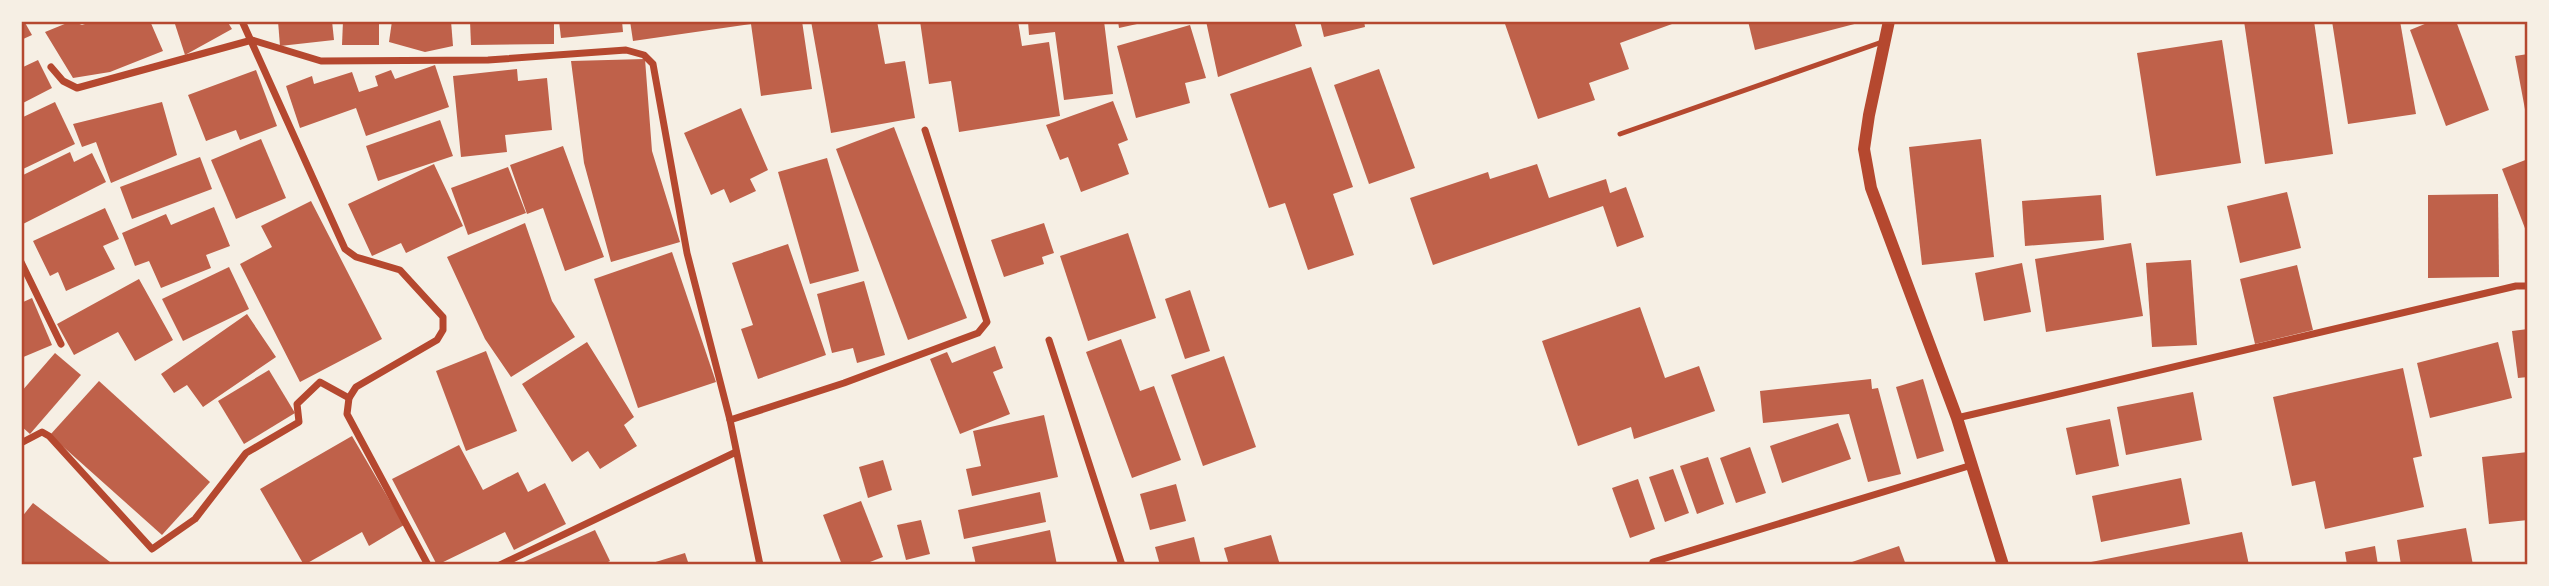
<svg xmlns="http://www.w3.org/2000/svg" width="2549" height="586" font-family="Figtree,sans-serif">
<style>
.building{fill:#bf614a}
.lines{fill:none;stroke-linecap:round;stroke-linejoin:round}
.service{stroke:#b5482f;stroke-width:5}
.minor{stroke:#b5482f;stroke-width:7}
.tertiary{stroke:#b5482f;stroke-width:12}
.neatline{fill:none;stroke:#b5482f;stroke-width:2.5}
</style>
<rect width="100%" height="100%" fill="#f6efe4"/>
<g class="building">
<path d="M21,21H24L32,35L21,40Z"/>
<path d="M72,21L82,25L94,21H150L163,51L110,72L73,78L45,32Z"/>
<path d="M174,21H227L232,29L185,55Z"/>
<path d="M278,21H332L334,40L280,46Z"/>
<path d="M343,21H379V45H342Z"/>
<path d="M392,21H451L453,46L425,52L389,42Z"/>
<path d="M470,21H554V44L471,45Z"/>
<path d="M559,21H622L623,32L561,38Z"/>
<path d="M630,21H802L812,89L761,96L751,24L633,41Z"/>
<path d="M811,21H877L885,64L905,61L915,118L831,133Z"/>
<path d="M920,21H1018L1022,46L1049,42L1060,116L959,132L951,81L929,84Z"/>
<path d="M1028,21H1104L1113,94L1064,100L1055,32L1029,35Z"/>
<path d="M1118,21H1146V22L1119,28Z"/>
<path d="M1206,21H1294L1302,46L1218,77Z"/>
<path d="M1320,21H1364L1365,27L1324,37Z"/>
<path d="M1504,21H1671L1672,24L1620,43L1629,69L1589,83L1595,100L1538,119Z"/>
<path d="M1748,21H1861L1862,22L1755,50Z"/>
<path d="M2244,21H2314L2333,154L2265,164Z"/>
<path d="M2332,21H2400L2416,114L2348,124Z"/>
<path d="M2432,21H2456L2489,110L2446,126L2410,30Z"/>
<path d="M1190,25L1206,78L1185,83L1190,103L1136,118L1117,46Z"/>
<path d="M2222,40L2241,163L2156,176L2137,53Z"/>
<path d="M2528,54V119L2527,120L2515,56Z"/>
<path d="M645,59L652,151L680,242L611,262L584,163L571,61Z"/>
<path d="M38,60L52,88L21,104V68Z"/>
<path d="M435,65L449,107L366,136L356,108L300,128L286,86L312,76L314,84L352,72L359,92L378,86L375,76L391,70L395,79Z"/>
<path d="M1311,67L1353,187L1333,194L1354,255L1308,270L1285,203L1269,208L1230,94Z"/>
<path d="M517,69L518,81L547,78L552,130L505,135L507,152L461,157L453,76Z"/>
<path d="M1379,69L1415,168L1369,184L1334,85Z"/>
<path d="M256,70L277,126L240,140L236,130L206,141L188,95Z"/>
<path d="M1113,101L1128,140L1118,144L1129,174L1081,192L1068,157L1060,160L1046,125Z"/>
<path d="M55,102L75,144L21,170V118Z"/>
<path d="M162,102L177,155L111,183L96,142L82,147L73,124Z"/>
<path d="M741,108L768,170L750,179L756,191L730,203L724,189L711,195L684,133Z"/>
<path d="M440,120L453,156L378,181L366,146Z"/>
<path d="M894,127L967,318L908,340L836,149Z"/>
<path d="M261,139L286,198L236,219L211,160Z"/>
<path d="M1981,139L1994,257L1922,265L1909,147Z"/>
<path d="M563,146L604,257L565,271L543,208L527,214L510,165Z"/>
<path d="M70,152L74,162L92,153L106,182L21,225V176Z"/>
<path d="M200,157L212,189L132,219L120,187Z"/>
<path d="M827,158L859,271L810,284L778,172Z"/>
<path d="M2528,159V236L2502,169Z"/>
<path d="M434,164L463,226L406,253L401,243L372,256L348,204Z"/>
<path d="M1537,164L1549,198L1606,179L1610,193L1626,187L1644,237L1617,247L1603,206L1433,265L1410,198L1488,172L1490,179Z"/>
<path d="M508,167L526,213L468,235L451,188Z"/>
<path d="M2287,192L2301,248L2240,263L2227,206Z"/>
<path d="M2498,194L2499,277L2428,278V195Z"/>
<path d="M2101,195L2104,240L2025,246L2022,201Z"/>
<path d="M311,201L382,339L300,382L240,264L272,247L261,226Z"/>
<path d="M214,207L230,246L206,255L211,268L161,288L149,261L135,266L122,233L166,214L171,225Z"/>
<path d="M105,208L119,239L103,246L115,269L66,291L58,272L50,276L33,241Z"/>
<path d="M525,223L552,301L575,337L511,377L485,339L447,257Z"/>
<path d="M1044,223L1054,253L1042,257L1044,264L1004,277L991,240Z"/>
<path d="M1128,233L1156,318L1088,341L1060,256Z"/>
<path d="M2131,243L2143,316L2046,332L2035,259Z"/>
<path d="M788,244L826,355L758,379L741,329L753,325L732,263Z"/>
<path d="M672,252L716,382L638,408L594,279Z"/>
<path d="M2191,260L2197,345L2152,347L2146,263Z"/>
<path d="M2022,263L2031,312L1984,321L1975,273Z"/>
<path d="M2297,265L2313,330L2255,344L2240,279Z"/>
<path d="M229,267L249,309L183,341L162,299Z"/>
<path d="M139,279L173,340L135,361L118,332L74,355L57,324Z"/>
<path d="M864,281L885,355L857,363L853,348L832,353L817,294Z"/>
<path d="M1190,290L1210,351L1185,359L1165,299Z"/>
<path d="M32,298L52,345L21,358V303Z"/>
<path d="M1640,307L1665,378L1699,366L1715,411L1634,439L1631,427L1578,446L1542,341Z"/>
<path d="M247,314L276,357L203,407L187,385L174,393L161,374Z"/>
<path d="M2528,329V377L2518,378L2512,331Z"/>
<path d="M1121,339L1140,391L1154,386L1181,460L1132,478L1086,352Z"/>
<path d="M587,342L634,417L624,425L637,446L600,469L588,451L572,462L522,384Z"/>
<path d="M2498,342L2512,398L2430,418L2417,363Z"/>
<path d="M995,346L1003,368L993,372L1010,414L960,434L930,359L947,352L952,363Z"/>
<path d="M486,351L517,431L466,451L436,371Z"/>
<path d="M55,353L81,375L30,434L21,426V392Z"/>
<path d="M1224,356L1256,447L1203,466L1171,375Z"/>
<path d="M2403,368L2422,456L2413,458L2424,507L2325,529L2315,481L2292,486L2273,397Z"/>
<path d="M269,370L295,413L244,444L218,401Z"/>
<path d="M1871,379L1872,389L1878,388L1901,474L1868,482L1849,414L1763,423L1760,391Z"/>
<path d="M1923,379L1944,451L1917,459L1896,387Z"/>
<path d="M99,381L210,482L162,535L50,435Z"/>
<path d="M2193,392L2202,440L2126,455L2117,407Z"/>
<path d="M1044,415L1058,477L972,496L966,469L981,466L973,431Z"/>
<path d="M2110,419L2119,466L2076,475L2066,428Z"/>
<path d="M1838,423L1851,459L1782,483L1770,446Z"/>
<path d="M352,436L404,525L369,546L362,532L304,565L260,489Z"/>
<path d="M459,445L483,490L518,472L528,492L545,483L566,524L514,550L505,532L437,565L392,479Z"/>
<path d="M1750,447L1766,493L1736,503L1720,458Z"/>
<path d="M2528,452V520L2489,524L2482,457Z"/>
<path d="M1708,457L1724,504L1697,514L1680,466Z"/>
<path d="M883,460L892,490L868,498L859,467Z"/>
<path d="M1673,469L1689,513L1665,522L1649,477Z"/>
<path d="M2181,478L2190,524L2101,542L2092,496Z"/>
<path d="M1638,479L1655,529L1630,538L1612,488Z"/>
<path d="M1176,484L1186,521L1150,530L1140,494Z"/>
<path d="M1040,492L1046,522L964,539L958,510Z"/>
<path d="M861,501L883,557L862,565H842L823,515Z"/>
<path d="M33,503L114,565H21V518Z"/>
<path d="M921,520L930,554L906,560L897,525Z"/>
<path d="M2466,528L2473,565H2401L2397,540Z"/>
<path d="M595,530L610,561L602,565H517Z"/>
<path d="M1050,530L1057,565H976L972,547Z"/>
<path d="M2242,532L2249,565H2082L2081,564Z"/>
<path d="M1271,535L1280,565H1229L1224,548Z"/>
<path d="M1194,537L1201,565H1160L1155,547Z"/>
<path d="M1899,546L1906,565H1853L1852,562Z"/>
<path d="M2375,546L2378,565H2347L2345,552Z"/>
<path d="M685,553L689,565H649V564Z"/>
</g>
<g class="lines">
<path class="service" d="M1620,134L1882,42"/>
<g class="minor">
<path d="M242,21L345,249L356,257L400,270L443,317V330L437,340L356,387L349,398L347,414L428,565"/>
<path d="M51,67L63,81L77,88L252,40L321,61L488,60L626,50L644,55L653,64L687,253L730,420L760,565"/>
<path d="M21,262L61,344"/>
<path d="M1049,340L1122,565"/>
<path d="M1957,418L2516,286H2528"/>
<path d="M730,420L844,383L978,333L987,322L925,130"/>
<path d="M21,443L42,432L49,436L152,549L195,519L246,453L299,422L297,404L320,382L349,398"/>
<path d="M1653,562L1972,465"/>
<path d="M500,565L736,452"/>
</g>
<path class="tertiary" d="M1889,21L1869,115L1864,149L1871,188L1957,418L2003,565"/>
</g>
<rect width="2549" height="586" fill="none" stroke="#f6efe4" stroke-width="46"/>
<rect x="23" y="23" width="2503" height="540" class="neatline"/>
</svg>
